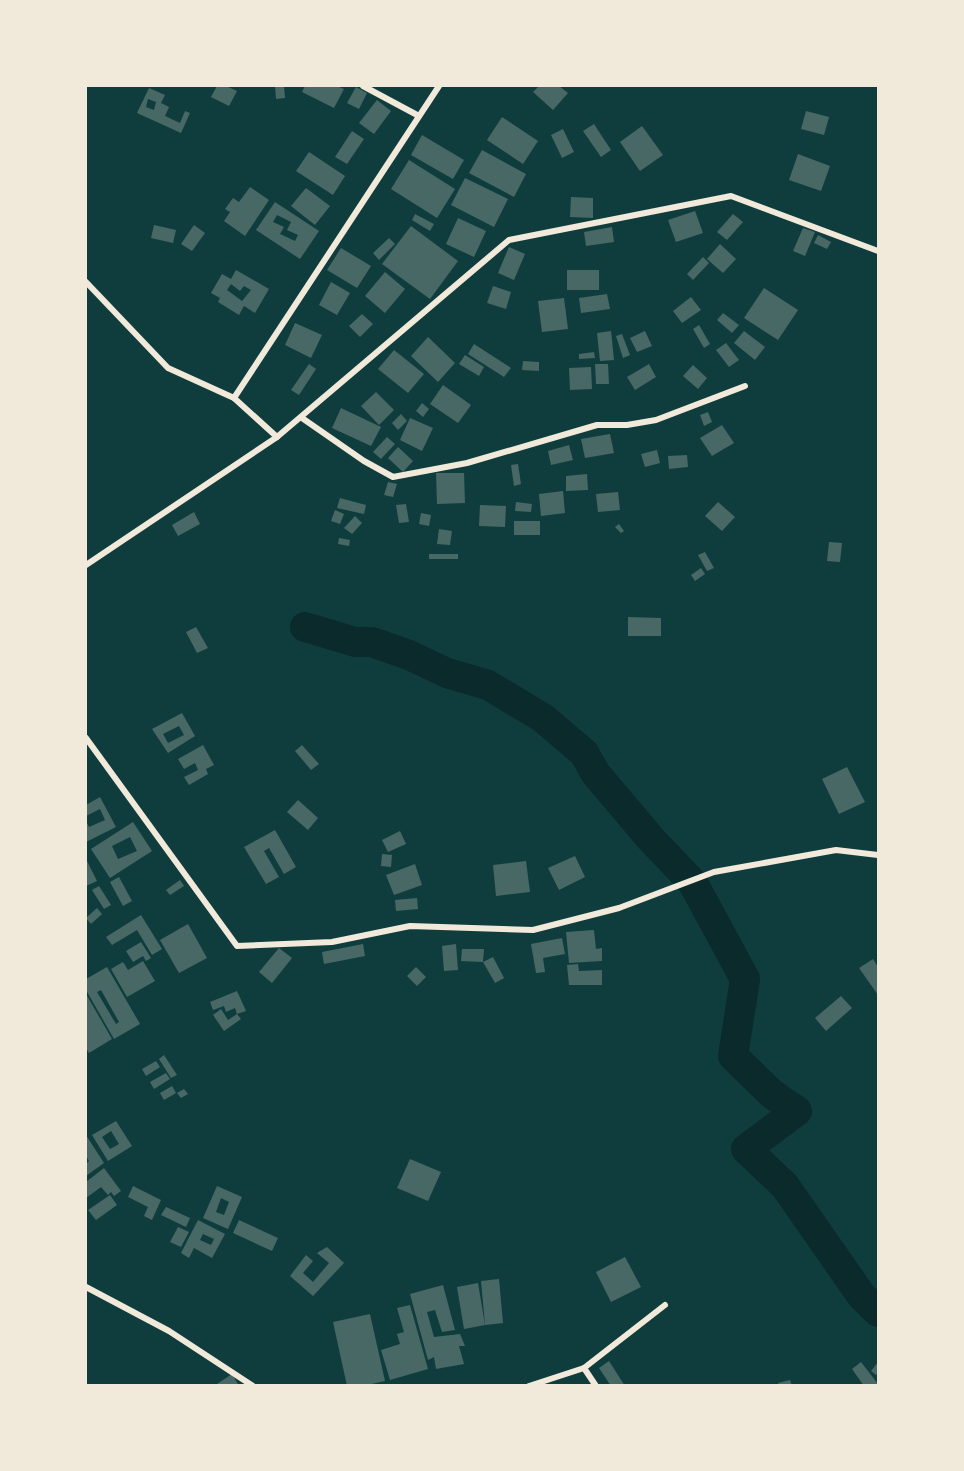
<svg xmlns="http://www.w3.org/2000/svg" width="964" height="1471" font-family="'Archivo Narrow',sans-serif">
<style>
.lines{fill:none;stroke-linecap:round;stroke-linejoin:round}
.river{stroke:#0a2a2b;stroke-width:30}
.building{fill:#486865;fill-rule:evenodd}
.minor{stroke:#f1e9da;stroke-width:6}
</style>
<rect width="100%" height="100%" fill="#0f3d3e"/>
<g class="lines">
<path class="river" d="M305,627L355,642H372L409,655L447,673L488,685L543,718L584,753L596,774L651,839L693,883L745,979L733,1056L772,1094L797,1111L746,1149L785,1186L861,1295L878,1312"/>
</g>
<g class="building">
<path d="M217,86H226L237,91L229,106L211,97Z"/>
<path d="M275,86H284L285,98L276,99Z"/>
<path d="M305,86H337L344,89L334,108L302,92Z"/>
<path d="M539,86H559L568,93L553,110L533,92Z"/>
<path d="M356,87L367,93L359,109L347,103Z"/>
<path d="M149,88L165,95L161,103L169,107L165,116L180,123L185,111L190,113L181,133L137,113ZM148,99L156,102L154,110L146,107Z"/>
<path d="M377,100L391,111L374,134L359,123Z"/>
<path d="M806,111L829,117L824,135L801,129Z"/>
<path d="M502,117L538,141L523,164L487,140Z"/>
<path d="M594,124L611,150L601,157L583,131Z"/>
<path d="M642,126L663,155L640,171L620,142Z"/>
<path d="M563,129L574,152L562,158L551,135Z"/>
<path d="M352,131L364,139L347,164L335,157Z"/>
<path d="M422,135L464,160L453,179L411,155Z"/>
<path d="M482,150L526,174L514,197L469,173Z"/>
<path d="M309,152L345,176L333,195L296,171Z"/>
<path d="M798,154L830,166L821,191L789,180Z"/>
<path d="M409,160L455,189L437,218L391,189Z"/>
<path d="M465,178L508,199L494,227L451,205Z"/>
<path d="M250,187L269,200L245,236L224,221L230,212L225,209L233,198L239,202Z"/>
<path d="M306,188L330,206L315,225L291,206Z"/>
<path d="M571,197L593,198V218L570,217Z"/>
<path d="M275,202L319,231L300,259L256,230ZM277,215L291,222L287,230L298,235L295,241L280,234L284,227L273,222Z"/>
<path d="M695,211L703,233L676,242L668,220Z"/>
<path d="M415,214L434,224L430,231L412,220Z"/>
<path d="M733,214L743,222L727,240L717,232Z"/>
<path d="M458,218L486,231L474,257L446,244Z"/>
<path d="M154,225L176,230L173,243L151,238Z"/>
<path d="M194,225L205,233L192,251L181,244Z"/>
<path d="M411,226L458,261L430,299L382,264Z"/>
<path d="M612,227L614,242L586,246L584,232Z"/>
<path d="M803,228L815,232L805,256L793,251Z"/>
<path d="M818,235L831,242L827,249L814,243Z"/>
<path d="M389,238L395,244L379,260L373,253Z"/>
<path d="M720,244L736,259L723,273L707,259Z"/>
<path d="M509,247L525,254L514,280L498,273Z"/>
<path d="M341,248L371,266L357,288L327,270Z"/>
<path d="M703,257L709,263L693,280L687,274Z"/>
<path d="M236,270L269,289L255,313L244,306L239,315L218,302L220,298L211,293L222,274L231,279ZM231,284L240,291L244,286L251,290L242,301L227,290Z"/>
<rect x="567" y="270" width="32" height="20"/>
<path d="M385,272L405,289L385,313L365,296Z"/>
<path d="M331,282L350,293L337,315L319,305Z"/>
<path d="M493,286L511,292L506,309L487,303Z"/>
<path d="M764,288L798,310L778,340L744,318Z"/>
<path d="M607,294L610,309L581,313L579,298Z"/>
<path d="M691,297L701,310L682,323L673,311Z"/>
<path d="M564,298L568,329L542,332L538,301Z"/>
<path d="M723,313L739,325L732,333L717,320Z"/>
<path d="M362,314L373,324L360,337L349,326Z"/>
<path d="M295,323L322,335L311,358L285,345Z"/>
<path d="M699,325L710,344L704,348L693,329Z"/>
<path d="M611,331L614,360L600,361L597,333Z"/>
<path d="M645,331L652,346L637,352L630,338Z"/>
<path d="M744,331L765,347L755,360L734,343Z"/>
<path d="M622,334L630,355L623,358L616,336Z"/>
<path d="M428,337L455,363L438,382L411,356Z"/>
<path d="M726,343L739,360L729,367L716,350Z"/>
<path d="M474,344L511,368L504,377L468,354Z"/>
<path d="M394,350L424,374L408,393L378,369Z"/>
<path d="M594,352L595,358L579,359V354Z"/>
<path d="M465,355L484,367L479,376L459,364Z"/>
<path d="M523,361L539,362V371L522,370Z"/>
<path d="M309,364L316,369L299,395L291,390Z"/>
<path d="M595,364H608L609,384H596Z"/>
<path d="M649,364L656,377L635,390L627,377Z"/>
<path d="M693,365L707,378L698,389L683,376Z"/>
<path d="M591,367L592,389L570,390L569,368Z"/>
<path d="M443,385L471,405L458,423L430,404Z"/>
<path d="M376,392L394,410L379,425L361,406Z"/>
<path d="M422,403L429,409L423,417L416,411Z"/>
<path d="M341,408L381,427L371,446L332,428Z"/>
<path d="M708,412L712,422L704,426L700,415Z"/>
<path d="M401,414L407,421L398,430L392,423Z"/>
<path d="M410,418L433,428L422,451L400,440Z"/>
<path d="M722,425L734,443L712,456L700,438Z"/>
<path d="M610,434L614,453L585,458L581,439Z"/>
<path d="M387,437L395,444L381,459L373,452Z"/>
<path d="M569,445L573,460L551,465L548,451Z"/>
<path d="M398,447L413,461L403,472L388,458Z"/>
<path d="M657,450L660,463L645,467L641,454Z"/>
<path d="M687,455L688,467L669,469L668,456Z"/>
<path d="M518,464L521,484L514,486L511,465Z"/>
<path d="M436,473H464L465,503L437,504Z"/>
<path d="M587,474L588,490L566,491V476Z"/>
<path d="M388,482L397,484L393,497L384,495Z"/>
<path d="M563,491L565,513L541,516L539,494Z"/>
<path d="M618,492L620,510L598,512L596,494Z"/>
<path d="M340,498L366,505L364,514L337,508Z"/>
<path d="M516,502L532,504L531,512L515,511Z"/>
<path d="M718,502L735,517L722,531L705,516Z"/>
<path d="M406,504L409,522L399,523L396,505Z"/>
<path d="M480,505L506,506L505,527L479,526Z"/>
<path d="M335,510L344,514L340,524L331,521Z"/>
<path d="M194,512L200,524L178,536L172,525Z"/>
<path d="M421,513L431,515L429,526L419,524Z"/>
<path d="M355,516L362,523L352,534L344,528Z"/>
<rect x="514" y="521" width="26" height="14"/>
<path d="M619,524L624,531L621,533L615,527Z"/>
<path d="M439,529L452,531L450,545L437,544Z"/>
<path d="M339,538L350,540L349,546L338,544Z"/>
<path d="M829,542L842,543L840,562L827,561Z"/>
<path d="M705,552L714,568L707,571L698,555Z"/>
<rect x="429" y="554" width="29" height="5"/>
<path d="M701,568L705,574L695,581L691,575Z"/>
<path d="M628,617L661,618V636H628Z"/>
<path d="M196,627L208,648L197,653L186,632Z"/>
<path d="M182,713L195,736L168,753L152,729ZM179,726L184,735L168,743L163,734Z"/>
<path d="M203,745L214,765L206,769L208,774L189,785L184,777L198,770L195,763L184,769L178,759Z"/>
<path d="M302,745L319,764L311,770L295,751Z"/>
<path d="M847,767L865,802L839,814L822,779Z"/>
<path d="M100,797L116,827L86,842V821L89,827L105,820L100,809L86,816V805Z"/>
<path d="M298,800L318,818L308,830L287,812Z"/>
<path d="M133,822L152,851L110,878L91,849ZM130,837L137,851L118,859L112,846Z"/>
<path d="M275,830L296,867L284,874L269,848L264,851L279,877L266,884L244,847Z"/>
<path d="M400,831L406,844L388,852L382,840Z"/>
<path d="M382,854L392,855L391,867L381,866Z"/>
<path d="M575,856L585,877L559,890L548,868Z"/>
<path d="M86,859L97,881L86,886L87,875Z"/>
<path d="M526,861L530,892L496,896L493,865Z"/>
<path d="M415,864L422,885L394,895L386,875Z"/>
<path d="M119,877L132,901L123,906L110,882Z"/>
<path d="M180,880L184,886L170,895L166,890Z"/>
<path d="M99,886L111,905L104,909L92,890Z"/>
<path d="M417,898L418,909L396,911L395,900Z"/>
<path d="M97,908L102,914L91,924L86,918Z"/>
<path d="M141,915L162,949L152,955L137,930L112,945L106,937Z"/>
<path d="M188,924L207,958L179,973L160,940Z"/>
<path d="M594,930L596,949L602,948V961L569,963L566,932Z"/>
<path d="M562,938L565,954L543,958L545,972L536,973L531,944Z"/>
<path d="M141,942L151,958L146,961L143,956L133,962L126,951Z"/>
<path d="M363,944L365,956L324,964L322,952Z"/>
<path d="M456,944L458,970L444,971L442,946Z"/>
<path d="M279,948L292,958L272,983L259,972Z"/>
<path d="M462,949H484L483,962L461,961Z"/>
<path d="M493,957L504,978L495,983L483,962Z"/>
<path d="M873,959L878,967V995L859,968Z"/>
<path d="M143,961L155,981L127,997L111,969L123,962L128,970Z"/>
<path d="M578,964L579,971L602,970V985H569L567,965Z"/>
<path d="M107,967L140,1024L114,1039L86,990V979ZM101,990L119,1022L116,1024L97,992Z"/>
<path d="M416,967L426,977L417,986L407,976Z"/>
<path d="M237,991L246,1011L237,1014L241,1019L224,1031L213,1015L221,1009L228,1020L237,1014L235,1008L226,1012L224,1006L213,1010L210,1002Z"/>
<path d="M86,994L112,1039L89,1053L86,1048Z"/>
<path d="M841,996L852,1008L826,1031L815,1018Z"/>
<path d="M164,1055L177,1075L171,1078L159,1059Z"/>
<path d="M156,1061L160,1067L146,1076L142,1069Z"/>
<path d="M166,1073L170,1079L154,1089L150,1082Z"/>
<path d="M172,1086L176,1093L164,1100L160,1093Z"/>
<path d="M184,1089L188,1094L181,1098L177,1093Z"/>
<path d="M116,1121L132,1146L108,1161L92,1135ZM111,1131L119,1144L110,1149L102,1137Z"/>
<path d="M86,1135L104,1163L86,1176V1164L89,1161L86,1156Z"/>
<path d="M410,1159L441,1172L428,1201L397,1188Z"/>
<path d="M104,1168L121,1191L114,1196L111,1192L108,1195L101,1187L86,1198V1182Z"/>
<path d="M133,1186L161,1200L152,1220L144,1216L148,1207L128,1197Z"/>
<path d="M217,1186L242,1197L228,1229L203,1218ZM221,1198L229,1202L224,1215L216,1212Z"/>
<path d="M110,1195L117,1205L96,1220L88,1210Z"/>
<path d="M166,1207L190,1218L186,1227L161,1215Z"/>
<path d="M198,1220L225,1234L212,1258L194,1248L189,1258L181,1253ZM203,1234L214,1239L211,1245L200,1240Z"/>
<path d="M239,1220L278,1238L272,1251L233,1233Z"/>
<path d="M178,1227L189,1232L181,1247L170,1242Z"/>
<path d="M327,1247L344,1263L313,1296L290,1276L306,1255L313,1261L303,1273L313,1282L329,1263L317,1253Z"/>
<path d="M625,1257L641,1287L611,1302L596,1272Z"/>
<path d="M499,1279L503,1323L485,1325L481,1281Z"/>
<path d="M478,1283L485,1325L464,1329L457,1287Z"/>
<path d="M443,1285L455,1330L442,1332L435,1310L427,1312L434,1337L460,1334L465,1346H459L464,1364L436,1369L434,1357L428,1360L410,1294Z"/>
<path d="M410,1305L428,1369L390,1380L381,1350L400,1344L397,1334L404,1332L397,1308Z"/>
<path d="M370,1314L385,1381L363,1386H347L333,1322Z"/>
<path d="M609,1361L625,1386H611L599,1368Z"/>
<path d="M861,1362L878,1384V1386H864L852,1369Z"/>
<path d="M878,1362V1373L876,1375L871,1371Z"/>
<path d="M232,1374L239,1386H214Z"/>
<path d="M790,1380L792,1386H779L778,1383Z"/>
</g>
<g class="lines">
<g class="minor">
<path d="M363,86L419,116"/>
<path d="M86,282L168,368L234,398L277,437"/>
<path d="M234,398L439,86"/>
<path d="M302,418L364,461L393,477L467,463L597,425H627L656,420L745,386"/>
<path d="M86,565L277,437L509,240L731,196L878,251"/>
<path d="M86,738L237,946L332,942L410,926L533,930L619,908L714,872L836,850L878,855"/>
<path d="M86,1287L169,1331L253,1386"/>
<path d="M584,1368L596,1386"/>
<path d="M529,1386L584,1368L665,1305"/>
</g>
</g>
<rect width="964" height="1471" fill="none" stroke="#f1e9da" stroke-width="174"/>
</svg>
